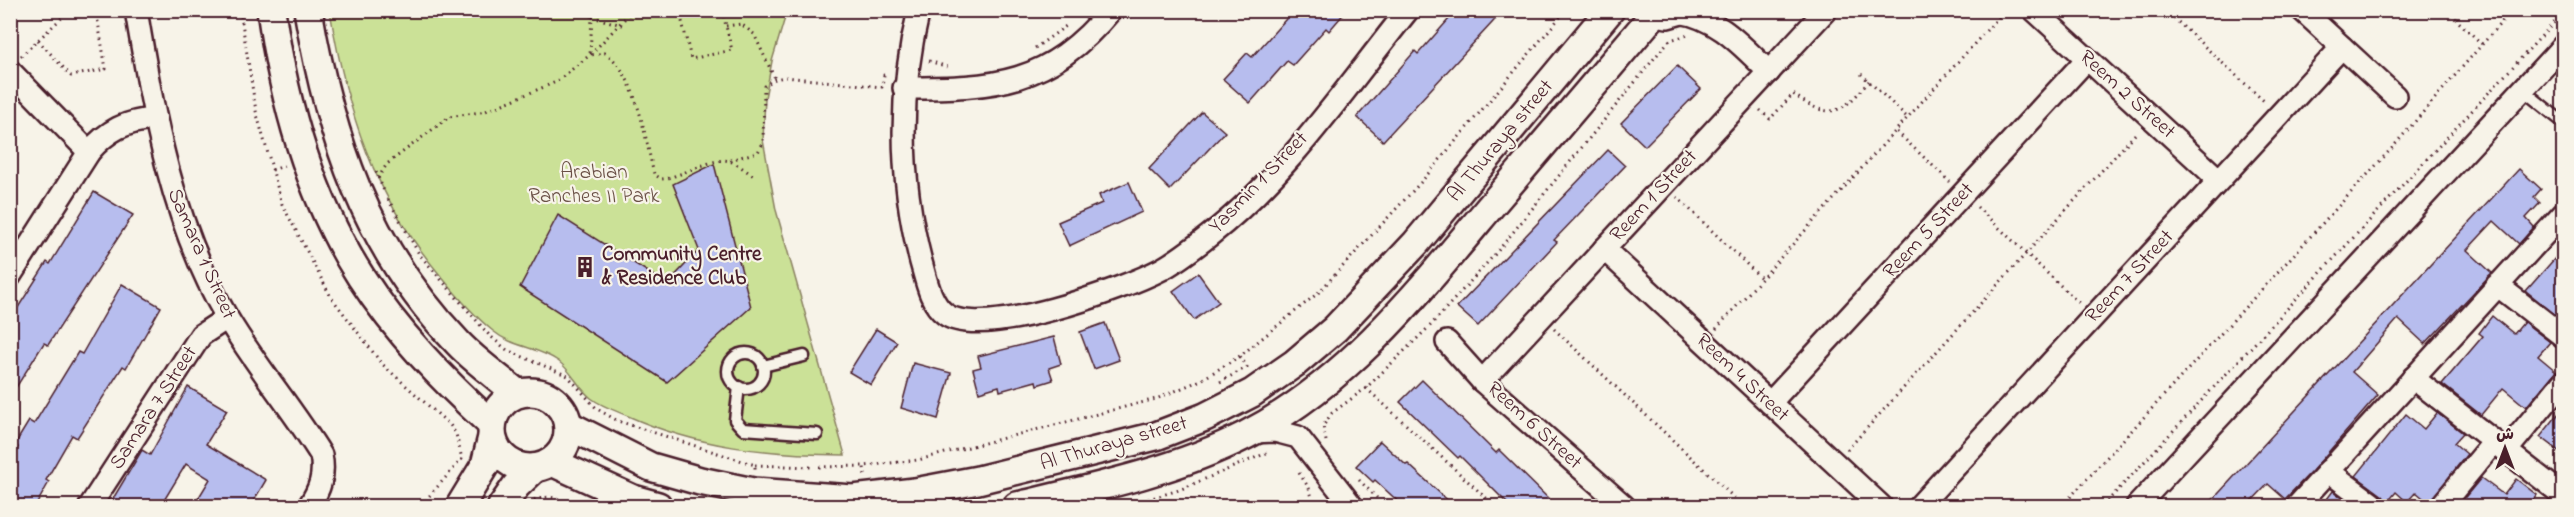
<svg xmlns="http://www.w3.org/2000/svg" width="2574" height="517" viewBox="0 0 2574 517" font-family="'Indie Flower','Playpen Sans Arabic',sans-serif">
  <rect width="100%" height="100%" fill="#f7f3e8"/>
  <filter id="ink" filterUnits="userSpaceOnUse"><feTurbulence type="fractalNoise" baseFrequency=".0167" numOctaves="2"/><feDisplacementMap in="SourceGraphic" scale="12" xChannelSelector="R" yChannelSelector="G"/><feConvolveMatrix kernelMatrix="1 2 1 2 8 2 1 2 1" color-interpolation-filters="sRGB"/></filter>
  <g filter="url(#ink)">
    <path fill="#cbe197" stroke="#8a8061" stroke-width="1.5" d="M330,11H787L772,61L765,98L763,140L776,210L845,455C769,455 697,447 628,416C616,411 601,406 591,398C578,388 572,371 558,361C538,347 512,347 493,331C473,315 456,295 440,275C373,195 347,112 330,11Z"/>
    <g fill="#b7bdee" stroke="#4a1f2b" stroke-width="1.5">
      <polygon points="1294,10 1347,10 1329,31 1326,28 1293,65 1287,61 1250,103 1223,79 1247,53 1252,57"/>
      <polygon points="1457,10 1504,10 1383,141 1357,117 1415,51 1418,54"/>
      <polygon points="1677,66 1701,89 1645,146 1621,123"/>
      <polygon points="1202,112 1225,132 1170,190 1149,169"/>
      <polygon points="1608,150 1625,166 1554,240 1557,242 1478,326 1457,307"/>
      <polygon points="714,164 751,307 667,382 520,287 558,215 667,284 699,250 673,184"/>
      <polygon points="2519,169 2541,189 2534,197 2540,203 2526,218 2534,227 2519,244 2494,221 2467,250 2492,273 2425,344 2398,319 2352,372 2378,395 2312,471 2285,499 2268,484 2246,507 2206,507"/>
      <polygon points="1129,182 1142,212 1069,246 1058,222 1102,203 1099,195"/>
      <polygon points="94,192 133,215 48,345 44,343 10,397 10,320 47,262 50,264"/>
      <polygon points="2564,248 2564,315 2561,319 2526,291"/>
      <polygon points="1198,273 1219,302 1194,320 1173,291"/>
      <polygon points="122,284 161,307 126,368 123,366 77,438 72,435 46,480 49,482 35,507 10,507 10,460 18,447 15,444 29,421 34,424 78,352 82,354"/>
      <polygon points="2492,316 2514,334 2524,322 2550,342 2538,356 2556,371 2526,407 2503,388 2481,415 2442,384 2483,336 2479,333"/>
      <polygon points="1105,323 1119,360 1094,369 1080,332"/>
      <polygon points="876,329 897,342 871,385 849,372"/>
      <polygon points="1054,337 1061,364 1049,368 1053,380 1037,385 1036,381 1000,391 999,386 979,392 973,369 981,367 978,356"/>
      <polygon points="913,363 951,373 938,419 901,408"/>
      <polygon points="1422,380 1496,453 1499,450 1557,507 1511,507 1460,456 1458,458 1400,402"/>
      <polygon points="188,387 227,410 206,444 266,480 250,507 193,507 210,479 186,464 160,507 108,507 142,450 150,455"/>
      <polygon points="2564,407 2564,455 2540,437"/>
      <polygon points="2437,413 2463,433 2454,443 2467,454 2429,503 2416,492 2407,502 2396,492 2387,503 2383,496 2356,476 2406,414 2424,429"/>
      <polygon points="1380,441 1406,465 1408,464 1455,507 1404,507 1375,480 1373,482 1356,466"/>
      <polygon points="2481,478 2504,495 2516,479 2537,495 2528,507 2457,507"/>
      <polygon points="2333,491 2354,507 2321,507"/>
    </g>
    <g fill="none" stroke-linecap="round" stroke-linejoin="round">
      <defs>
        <g id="service">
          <polyline points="2523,90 2564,123"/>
          <circle cx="746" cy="371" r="18"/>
          <polyline points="763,366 804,356"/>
          <polyline points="739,387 735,420 743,429 817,434"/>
        </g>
        <g id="minor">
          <path d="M136,10C154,118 172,224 228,319C256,366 292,408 321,455C325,475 320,489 309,506"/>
          <path d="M919,10C898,95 899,177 921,262C926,279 930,303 945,314C981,341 1124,289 1162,269C1178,260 1195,247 1210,235C1288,174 1346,87 1408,10"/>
          <polyline points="2034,10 2219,180"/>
          <polyline points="2302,10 2395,96"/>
          <path d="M1679,12C1718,18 1741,45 1769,72"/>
          <polyline points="10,71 89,152"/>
          <path d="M904,88C995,88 1048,86 1111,10"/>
          <polyline points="1604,249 1881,506"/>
          <path d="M10,276L89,152C108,130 126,121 154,119"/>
          <polyline points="2497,285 2564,337"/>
          <polyline points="1447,342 1482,381 1624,506"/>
          <polyline points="2413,378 2564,496"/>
          <polyline points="1482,381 1826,10"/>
          <polyline points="1770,403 2087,59"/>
          <polyline points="1252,432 1275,431 1298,437 1352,506"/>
          <polyline points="2506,451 2564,381"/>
          <polyline points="2328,471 2375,506"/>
          <polyline points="90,506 201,335 227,318"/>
          <polyline points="1919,506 2342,47"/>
          <polyline points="2137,506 2564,45"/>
          <polyline points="2297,506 2564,213"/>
          <polyline points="2441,506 2494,442"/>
        </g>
        <g id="tertiary">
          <path d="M271,10C284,103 310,198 361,277C397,333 443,380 491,424"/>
          <path d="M308,10C330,139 366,247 458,343C476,362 498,377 517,393"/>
          <polyline points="1649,10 1667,14 1681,10"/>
          <circle cx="530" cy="430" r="38"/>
          <polyline points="568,425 651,467 700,481 753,492 853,499 915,492 978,480 1156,436 1205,417 1252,393 1295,363 1335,329 1416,243 1610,10"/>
          <polyline points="552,462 633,499 658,506"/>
          <polyline points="460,506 485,465 492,437"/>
          <polyline points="502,506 516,486 535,468"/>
          <path d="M1017,506C1094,488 1175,471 1246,435C1346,384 1420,291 1490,207C1545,142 1600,77 1655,13"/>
        </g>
      </defs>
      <use href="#service" stroke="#4a1f2b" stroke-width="15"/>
      <use href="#minor" stroke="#4a1f2b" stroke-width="26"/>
      <use href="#tertiary" stroke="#4a1f2b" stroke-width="32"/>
      <g stroke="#4a1f2b" stroke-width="3" stroke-dasharray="1.5 4.5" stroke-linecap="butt">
        <polyline points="240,10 256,111 282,204 331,297 382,364 450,425 456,434 462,459 424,502 430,506"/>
        <path d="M589,10L592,17L590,55L605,53C637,73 645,139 654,174L661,179C679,178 714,156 729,161C737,163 746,171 754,176"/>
        <polyline points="712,10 681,17 691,59 732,50 722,10"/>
        <polyline points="2165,10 2265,102"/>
        <polyline points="2446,10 2482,44"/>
        <polyline points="592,17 622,25"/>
        <polyline points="1129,18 1135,10"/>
        <polyline points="726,26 741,24 754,34 775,79"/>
        <polyline points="38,40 71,76 106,69 96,10"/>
        <polyline points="1035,48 1066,26"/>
        <polyline points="21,56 69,11 74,10"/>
        <polyline points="929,61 948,67"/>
        <polyline points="1861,74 1909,119"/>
        <path d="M1760,110L1770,119L1793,94C1830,121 1841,115 1869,81"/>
        <polyline points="1897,132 1950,182"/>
        <polyline points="730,160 758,152 763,143 764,86 775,79 785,77 882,87 884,75 888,75"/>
        <polyline points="272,170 284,166"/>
        <polyline points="376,172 384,191"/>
        <polyline points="378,178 387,164 449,117 486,111 556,82 590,55 633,10"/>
        <polyline points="1677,197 1762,279"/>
        <polyline points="388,199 419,254 489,335 507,350 568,376 597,409 618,421 755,465 755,469"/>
        <polyline points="1977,207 2079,303"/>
        <polyline points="1554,329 1743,506"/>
        <polyline points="1716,329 2005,10"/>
        <polyline points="1220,382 1247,367 1240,356"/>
        <polyline points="1366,388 1495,506"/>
        <polyline points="1326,441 1323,426 1332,413 1366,388 1430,326 1497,252 1661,50 1670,40 1688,35"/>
        <polyline points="1847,450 2137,132"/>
        <polyline points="755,465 812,467"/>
        <polyline points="819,467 864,466"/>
        <polyline points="1299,473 1309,488 1315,506"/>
        <polyline points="865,475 864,466 918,460 1156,399 1201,380 1240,356 1318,293 1422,181 1566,10"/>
        <polyline points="1359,480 1385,506"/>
        <path d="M534,500C552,494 559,499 575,506"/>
        <polyline points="1125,506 1179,490 1269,452"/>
        <polyline points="2062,506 2392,148 2512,10"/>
        <polyline points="2103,506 2564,12"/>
      </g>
      <use href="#service" stroke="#f7f3e8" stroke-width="10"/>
      <use href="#minor" stroke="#f7f3e8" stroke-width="21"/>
      <use href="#tertiary" stroke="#f7f3e8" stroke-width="27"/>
    </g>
  </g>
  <defs>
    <symbol id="building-bare" viewBox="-9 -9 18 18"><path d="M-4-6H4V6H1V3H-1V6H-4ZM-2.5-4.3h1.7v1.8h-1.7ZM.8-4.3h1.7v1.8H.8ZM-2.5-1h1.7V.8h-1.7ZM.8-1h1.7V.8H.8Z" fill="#4a1f2b" stroke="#f7f3e8" stroke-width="2.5" paint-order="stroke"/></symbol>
  </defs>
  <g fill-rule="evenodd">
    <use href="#building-bare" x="570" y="252" width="30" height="30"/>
  </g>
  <g text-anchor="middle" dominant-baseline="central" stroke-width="4.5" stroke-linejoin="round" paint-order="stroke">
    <g font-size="21" fill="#4a1f2b" stroke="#f7f3e8">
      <text transform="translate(2127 95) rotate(42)">Reem 2 Street</text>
      <text transform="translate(1501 141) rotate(-50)">Al Thuraya street</text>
      <text transform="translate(1259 183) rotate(-46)">Yasmin 1 Street</text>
      <text transform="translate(1654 196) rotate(-47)">Reem 1 Street</text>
      <text transform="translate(1929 231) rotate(-47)">Reem 5 Street</text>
      <text transform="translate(201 254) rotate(66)">Samara 1 Street</text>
      <text transform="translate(2130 277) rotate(-47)">Reem 7 Street</text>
      <text transform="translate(1742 378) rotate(43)">Reem 4 Street</text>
      <text transform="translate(154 408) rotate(-57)">Samara 7 Street</text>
      <text transform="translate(1534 426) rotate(42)">Reem 6 Street</text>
      <text transform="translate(1114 444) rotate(-16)">Al Thuraya street</text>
    </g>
    <g font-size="21" fill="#6a5046" stroke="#f7f3e8">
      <text x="594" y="173">Arabian<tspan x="594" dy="24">Ranches II Park</tspan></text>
    </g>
    <g font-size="21" font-weight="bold" fill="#4a1f2b" stroke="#f7f3e8" text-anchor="start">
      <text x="602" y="255">Community Centre<tspan x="602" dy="24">&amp; Residence Club</tspan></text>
    </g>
  </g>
  <rect width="2574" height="517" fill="none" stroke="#f7f3e8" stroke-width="36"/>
  <rect x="18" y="18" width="2538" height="481" fill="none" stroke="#4a1f2b" stroke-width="2" filter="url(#ink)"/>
  <g transform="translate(2505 448)" stroke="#f7f3e8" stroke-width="4.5" paint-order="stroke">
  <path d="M0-4.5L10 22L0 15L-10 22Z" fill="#4a1f2b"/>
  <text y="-9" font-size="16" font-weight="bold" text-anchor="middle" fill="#4a1f2b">ش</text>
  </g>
</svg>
